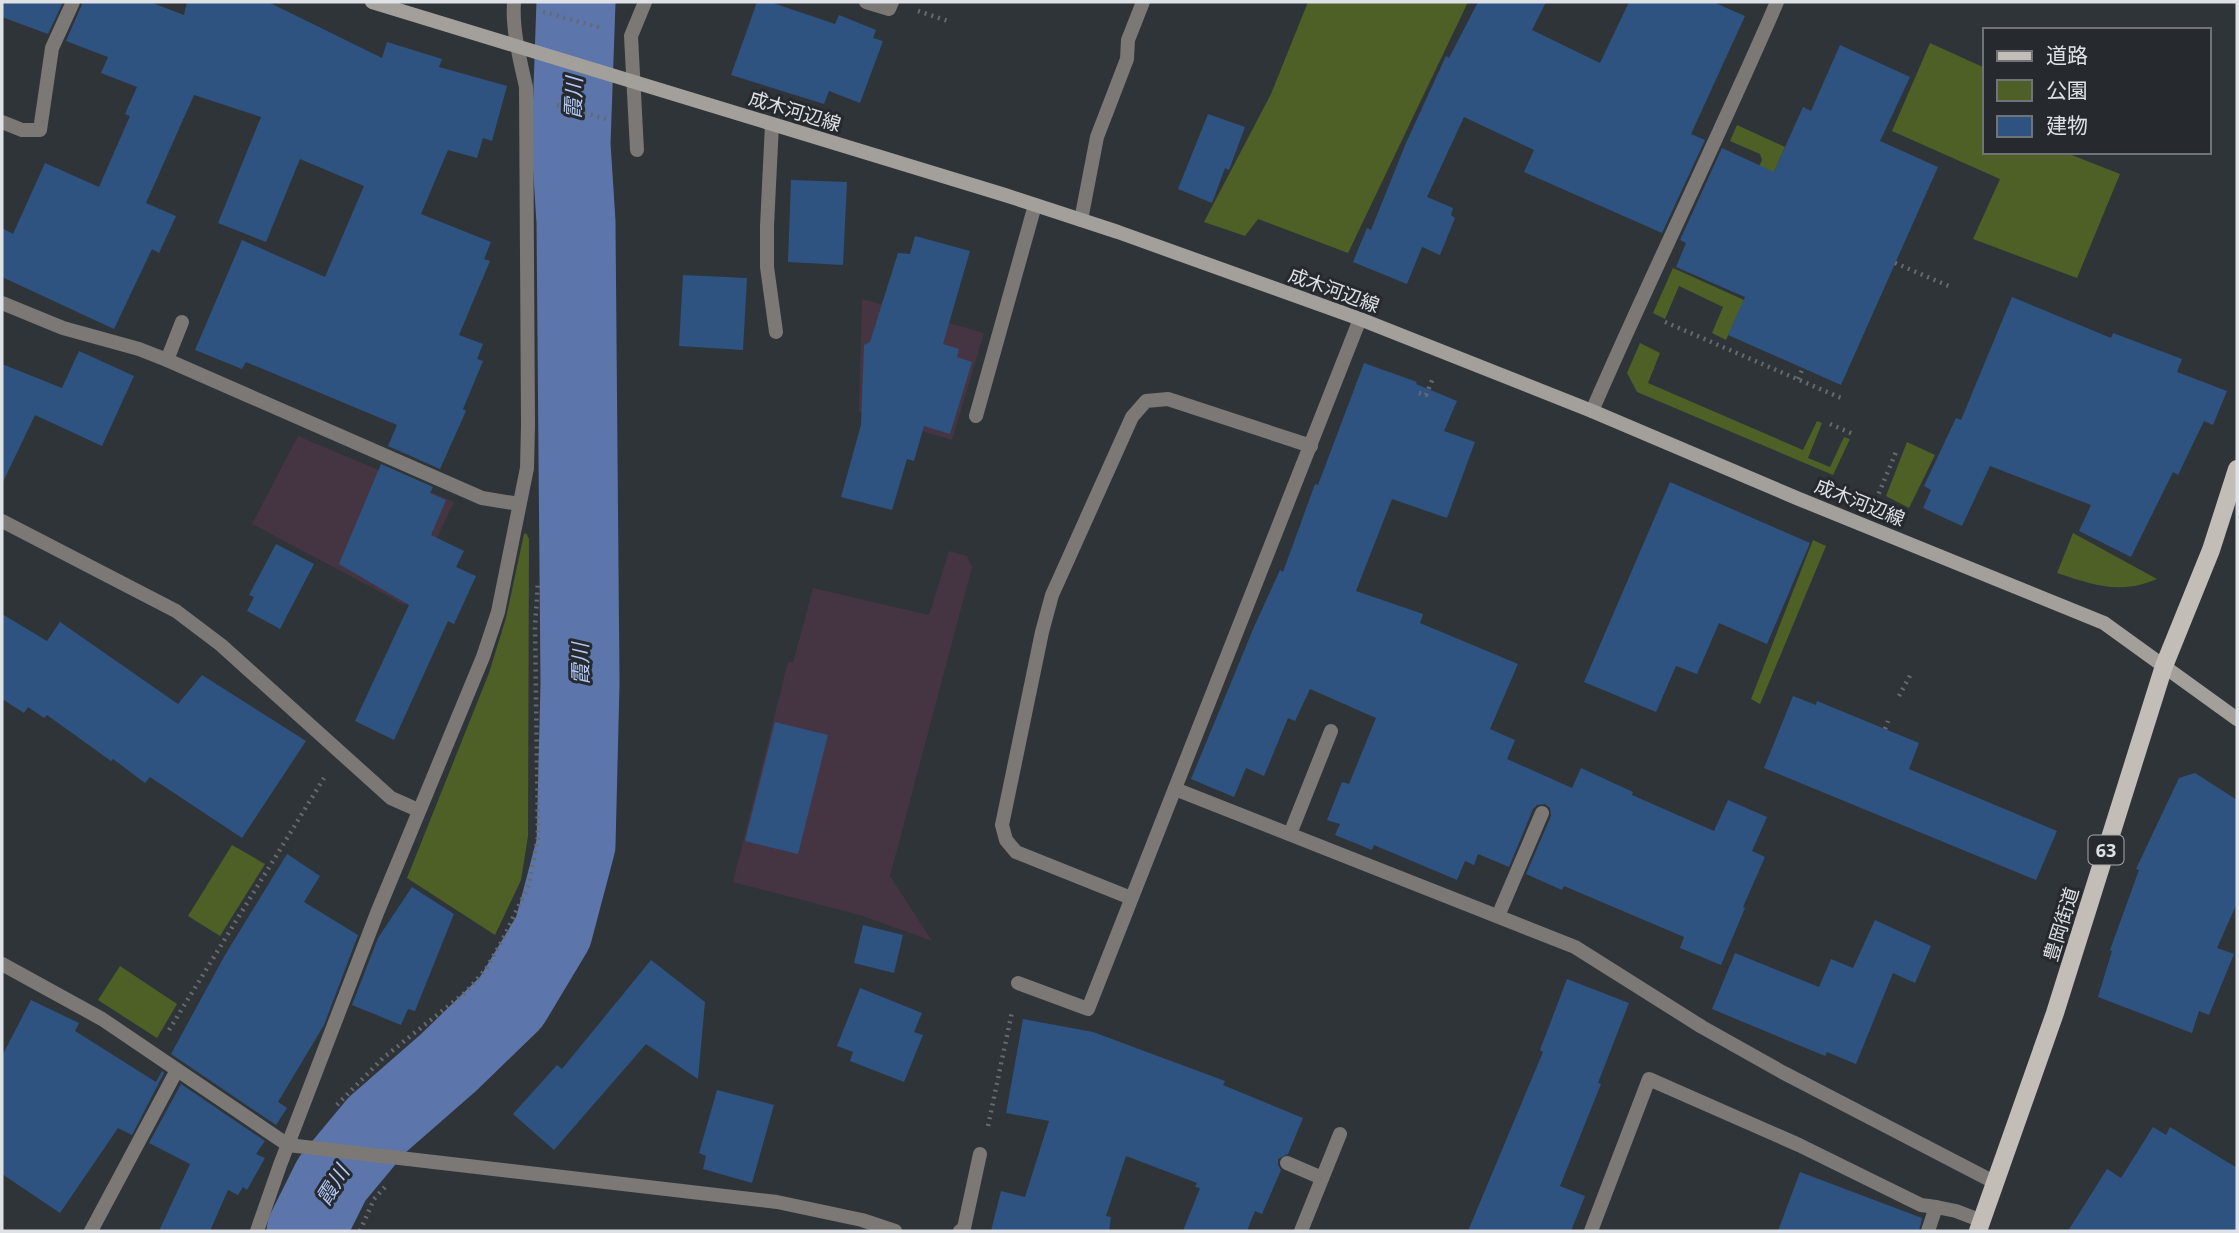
<svg xmlns="http://www.w3.org/2000/svg" width="2239" height="1233" viewBox="0 0 2239 1233" font-family="'Noto Sans','Noto Sans JP',sans-serif">
  <rect width="100%" height="100%" fill="#2f3439"/>
  <g fill="#453542">
    <polygon points="862,299 984,333 952,440 859,412"/>
    <polygon points="298,436 454,502 405,605 252,524"/>
    <polygon points="949,551 967,556 972,567 890,876 932,941 860,915 733,882 788,662 793,663 813,588 929,615"/>
  </g>
  <g fill="#4e6026">
    <polygon points="1308,2 1468,2 1348,253 1258,219 1245,236 1204,222 1271,94"/>
    <polygon points="1930,43 1985,68 1985,152 2064,152 2120,174 2077,278 1973,239 2000,179 1892,131"/>
    <polygon points="1737,125 1785,147 1757,211 1753,179 1762,160 1760,154 1730,141"/>
    <polygon points="1673,268 1744,300 1726,340 1712,333 1723,307 1679,286 1665,319 1653,313"/>
    <polygon points="1640,343 1660,353 1648,383 1803,450 1817,421 1822,423 1808,458 1830,467 1844,437 1850,439 1833,475 1637,392 1627,373"/>
    <polygon points="1907,442 1935,455 1909,508 1886,496"/>
    <polygon points="526,533 529,539 528,836 521,880 495,935 407,878 489,673 506,618 524,534"/>
    <path d="M2073,533L2157,579C2119,595 2094,585 2057,573Z"/>
    <polygon points="1813,540 1826,546 1760,704 1751,699"/>
    <polygon points="232,845 265,864 220,936 188,916"/>
    <polygon points="120,966 177,1004 157,1038 98,1000"/>
  </g>
  <g fill="none" stroke-linecap="round" stroke-linejoin="round">
    <polyline stroke="#5c76ab" stroke-width="79" points="306,1231 332,1179 377,1125 448,1063 511,1002 553,932 576,845 580,684 576,222 571,144 576,2"/>
  </g>
  <g fill="#2e5381">
    <polygon points="2,2 63,2 48,34 2,17"/>
    <polygon points="83,2 150,2 184,15 187,2 268,2 382,58 387,42 442,59 439,67 507,86 492,141 483,138 477,158 448,150 421,214 491,242 484,259 490,261 459,335 483,344 477,359 483,361 463,409 466,411 440,469 388,446 397,425 246,362 242,369 195,350 242,240 325,277 364,186 300,159 266,242 218,223 261,117 194,95 146,203 176,216 159,253 152,249 114,329 2,277 2,228 13,234 45,163 99,187 130,116 125,114 137,87 101,73 108,57 66,41"/>
    <polygon points="757,2 770,2 835,24 839,15 876,30 873,38 883,41 860,103 829,91 824,104 731,75"/>
    <polygon points="1478,2 1546,2 1532,30 1600,63 1629,2 1713,2 1745,16 1691,134 1705,140 1662,233 1524,172 1534,150 1464,117 1427,197 1453,208 1451,215 1455,218 1440,255 1422,247 1407,284 1353,262 1367,228 1371,230 1406,143 1446,56 1449,58"/>
    <polygon points="1840,45 1910,77 1880,141 1938,167 1841,385 1728,335 1745,297 1676,267 1686,243 1680,240 1722,148 1774,172 1803,107 1811,111"/>
    <polygon points="1208,114 1245,127 1229,170 1225,168 1212,203 1178,189"/>
    <polygon points="791,180 847,182 843,265 788,262"/>
    <polygon points="915,236 970,251 943,344 959,349 957,357 972,362 950,434 924,426 914,461 907,459 892,510 841,497 861,425 864,345 870,342 898,253 910,254"/>
    <polygon points="683,275 747,278 743,350 679,346"/>
    <polygon points="2012,297 2111,338 2113,333 2182,359 2177,372 2227,391 2213,425 2204,421 2178,475 2173,472 2131,557 2079,531 2091,505 1990,466 1962,526 1923,508 1931,490 1924,486 1956,418 1961,420"/>
    <polygon points="79,351 134,376 102,446 35,415 2,484 2,364 62,388"/>
    <polygon points="1364,363 1417,382 1416,384 1457,401 1444,431 1475,442 1447,518 1392,499 1356,591 1423,614 1420,623 1518,664 1490,729 1515,740 1507,759 1572,788 1581,768 1633,792 1632,795 1714,831 1728,800 1767,817 1752,851 1765,857 1743,907 1745,908 1721,965 1680,948 1684,937 1564,886 1562,890 1526,874 1551,816 1550,808 1545,804 1537,805 1533,809 1509,867 1478,854 1474,865 1465,861 1457,880 1374,845 1372,850 1335,835 1340,824 1327,820 1342,782 1349,784 1376,718 1310,689 1295,721 1288,718 1264,776 1246,768 1234,797 1191,779 1254,627 1280,570 1283,572 1315,484 1318,485"/>
    <polygon points="381,464 433,487 430,493 446,500 431,535 464,551 456,567 476,576 454,624 448,621 394,740 355,721 409,605 339,564"/>
    <polygon points="1670,482 1810,543 1767,644 1719,623 1697,674 1676,666 1656,712 1584,682"/>
    <polygon points="276,544 314,564 280,629 247,611 254,597 249,595"/>
    <polygon points="2,614 47,641 60,622 178,704 202,675 306,741 242,838 150,777 145,783 113,759 111,761 47,715 44,718 28,707 24,713 2,699"/>
    <polygon points="1793,696 1816,705 1817,701 1919,743 1909,769 2057,831 2036,880 1764,768"/>
    <polygon points="775,722 828,735 798,854 745,841"/>
    <polygon points="2195,773 2237,800 2237,903 2217,948 2234,954 2209,1015 2199,1011 2192,1033 2098,997 2112,951 2110,950 2139,870 2136,869 2179,778"/>
    <polygon points="287,854 320,876 304,902 358,935 324,1025 278,1102 287,1108 276,1125 171,1054 225,955"/>
    <polygon points="412,887 454,914 415,1011 408,1009 401,1025 352,1005 378,938"/>
    <polygon points="1875,920 1931,946 1915,983 1893,973 1856,1064 1827,1052 1825,1056 1712,1009 1735,953 1819,987 1831,959 1853,968"/>
    <polygon points="863,925 903,935 894,973 854,963"/>
    <polygon points="651,960 705,1002 698,1079 646,1044 554,1150 513,1114 557,1065 562,1069"/>
    <polygon points="1567,979 1629,1003 1598,1083 1601,1084 1560,1186 1585,1196 1571,1231 1468,1231 1543,1052 1540,1050"/>
    <polygon points="860,988 922,1013 914,1032 923,1035 904,1082 850,1061 853,1052 837,1046"/>
    <polygon points="31,1000 79,1023 75,1031 156,1082 162,1071 164,1073 132,1135 118,1128 60,1213 2,1174 2,1056"/>
    <polygon points="1023,1019 1093,1032 1225,1081 1223,1085 1303,1118 1288,1154 1278,1159 1278,1165 1281,1170 1262,1214 1255,1211 1247,1231 1183,1231 1200,1188 1195,1187 1197,1183 1126,1156 1106,1216 1111,1217 1109,1231 991,1231 1001,1191 1025,1197 1049,1121 1006,1113"/>
    <polygon points="181,1084 265,1141 256,1154 265,1158 247,1190 243,1187 238,1195 228,1190 210,1231 159,1231 190,1164 149,1143"/>
    <polygon points="717,1090 774,1105 752,1183 703,1169 706,1156 699,1153"/>
    <polygon points="2153,1127 2166,1135 2170,1127 2237,1168 2237,1231 2068,1231 2107,1169 2121,1178"/>
    <polygon points="1800,1172 1922,1218 1919,1231 1778,1231"/>
  </g>
  <g fill="none" stroke-linecap="round" stroke-linejoin="round">
    <g stroke="#666a6f" stroke-width="4.5" stroke-dasharray="2 5" stroke-linecap="butt">
      <polyline points="918,11 948,21"/>
      <polyline points="543,12 602,28"/>
      <polyline points="557,105 606,119"/>
      <polyline points="1895,263 1951,287"/>
      <polyline points="1665,322 1841,398"/>
      <polyline points="1798,379 1803,368"/>
      <polyline points="1419,393 1426,395 1433,378"/>
      <polyline points="1830,424 1853,434"/>
      <polyline points="1876,500 1896,452"/>
      <polyline points="1899,696 1912,672"/>
      <polyline points="1885,729 1888,721"/>
      <polyline points="169,1030 324,778"/>
      <polyline points="337,1105 383,1058 466,992 486,969 502,941 529,884 538,837 535,626 538,582"/>
      <polyline points="988,1126 1012,1012"/>
      <polyline points="360,1231 374,1199 385,1187"/>
    </g>
    <g stroke="#7b7875" stroke-width="14">
      <polyline points="866,2 889,9 892,2"/>
      <polyline points="2,122 22,130 40,130 52,48 73,2"/>
      <polyline points="772,124 767,226 767,267 776,332"/>
      <polyline points="637,150 631,36 645,2"/>
      <polyline points="167,360 182,322"/>
      <path d="M1592,411C1652,273 1718,139 1777,2"/>
      <polyline points="976,416 1035,205"/>
      <polyline points="1175,789 1575,947 1702,1027 1782,1072 1996,1183"/>
      <polyline points="1290,834 1331,731"/>
      <polyline points="1131,898 1016,852 1006,840 1002,825 1042,632 1052,595 1132,417 1146,401 1168,399 1311,446"/>
      <polyline points="1498,916 1542,813"/>
      <polyline points="1018,983 1088,1009 1360,319"/>
      <polyline points="1287,1163 1322,1178"/>
      <polyline points="1936,1207 1956,1211 1982,1221"/>
      <polyline points="960,1231 964,1228 980,1154"/>
      <polyline points="1301,1231 1340,1134"/>
      <polyline points="1591,1231 1649,1079 1799,1145 1921,1205 1936,1207 1928,1231"/>
    </g>
    <g stroke="#7b7875" stroke-width="14">
      <polyline points="1081,220 1097,137 1127,59 1128,40 1143,2"/>
      <polyline points="2,303 63,328 139,349 167,360 482,498 519,504"/>
      <polyline points="2,521 176,611 221,645 391,798 418,810"/>
      <polyline points="2,964 102,1019 288,1145 777,1202 862,1220 895,1231"/>
      <polyline points="91,1231 177,1070"/>
      <path d="M257,1231L280,1165L377,913L483,657L498,612L527,468L528,425L526,87C520,60 512,30 514,2"/>
    </g>
    <polyline stroke="#a39f9a" stroke-width="14" points="372,2 1005,195 1118,232 1360,319 1592,411 1799,499 2104,623 2237,719"/>
    <polyline stroke="#c2bdb7" stroke-width="18" points="1978,1231 2055,1013 2164,666 2211,550 2237,469"/>
  </g>
  <g text-anchor="middle" dominant-baseline="central" stroke-width="6" stroke-linejoin="round" paint-order="stroke">
    <rect fill="#262a2f" stroke="#a7aaae" stroke-width="2" x="2088.5" y="835.5" width="35" height="29" rx="5"/>
    <g font-size="18" font-weight="bold" fill="#dee1e5">
      <text x="2106" y="850">63</text>
    </g>
    <g font-size="19" fill="#dee1e5" stroke="#262a2f">
      <text transform="translate(795 111) rotate(17)">成木河辺線</text>
      <text transform="translate(1334 290) rotate(20)">成木河辺線</text>
      <text transform="translate(1860 502) rotate(22)">成木河辺線</text>
      <text transform="translate(2061 924) rotate(-73)">豊岡街道</text>
    </g>
    <g font-size="21" font-style="italic" fill="#b2c9f8" stroke="#262a2f">
      <text transform="translate(573 98) rotate(-88)">霞川</text>
      <text transform="translate(580 664) rotate(-91)">霞川</text>
      <text transform="translate(332 1185) rotate(-58)">霞川</text>
    </g>
  </g>
  <rect width="2239" height="1233" fill="none" stroke="#dee1e5" stroke-width="7"/>
  <rect x="1983" y="28" width="228" height="126" fill="#262a2f" stroke="#707378" stroke-width="2"/>
  <rect x="1997" y="51" width="35" height="10" fill="#c2bdb7" stroke="#707378" stroke-width="2"/>
  <text x="2046" y="63" font-size="21" fill="#dee1e5">道路</text>
  <rect x="1997" y="80" width="35" height="21" fill="#4e6026" stroke="#707378" stroke-width="2"/>
  <text x="2046" y="98" font-size="21" fill="#dee1e5">公園</text>
  <rect x="1997" y="116" width="35" height="21" fill="#2e5381" stroke="#707378" stroke-width="2"/>
  <text x="2046" y="133" font-size="21" fill="#dee1e5">建物</text>
</svg>
